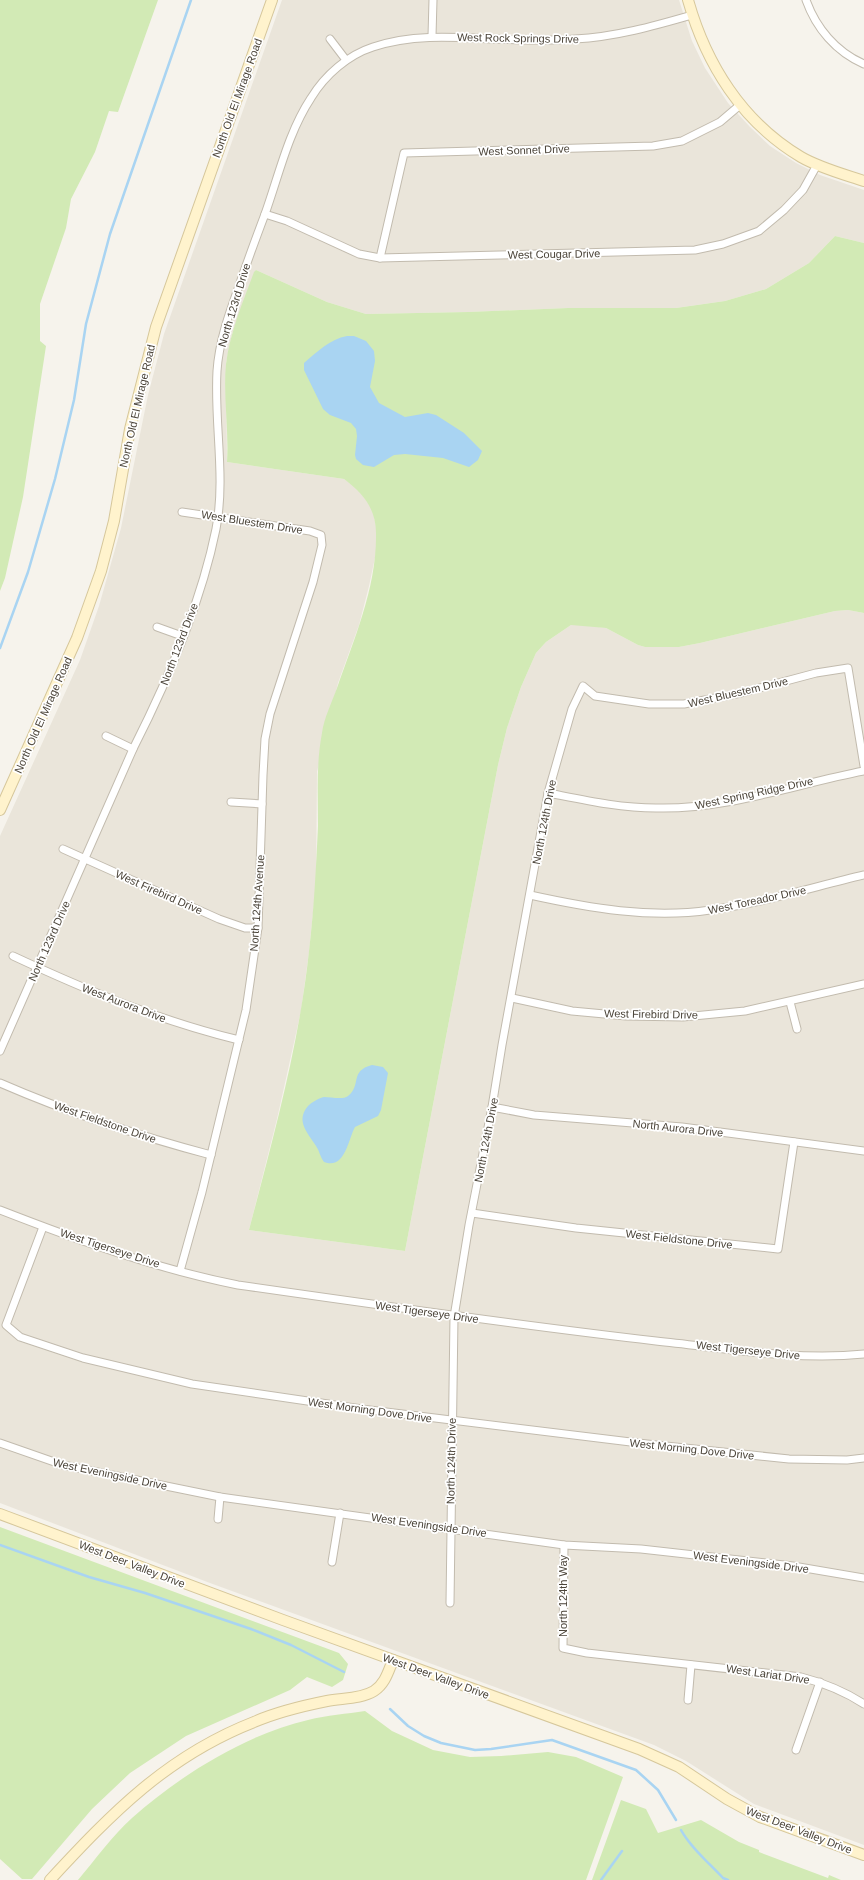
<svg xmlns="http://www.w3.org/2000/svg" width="864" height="1880" viewBox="0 0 864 1880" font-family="Helvetica,sans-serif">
  <rect width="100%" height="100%" fill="#f6f3ec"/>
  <polygon fill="#eae5da" points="282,0 679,0 692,41 705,68 728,103 750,127 770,146 796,163 820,175 864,190 864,243 835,236 809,263 766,289 725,301 676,308 568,308 468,312 366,314 327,302 256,270 232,334 226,363 227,462 344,479 358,489 373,510 377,531 376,553 369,586 359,625 338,683 317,772 316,884 309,952 301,1011 277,1119 249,1230 405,1251 498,765 507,728 521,687 536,653 546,642 571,625 584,625 606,628 638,645 645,647 679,647 700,643 835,611 848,610 864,613 864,1845 754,1804 686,1761 654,1745 210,1583 0,1503 0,836 80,660 99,606 121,528 148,395 164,334"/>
  <g fill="#d2eab5">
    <polygon points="0,0 158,0 118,112 109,111 95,152 71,199 66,228 40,304 40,341 46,346 23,497 5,578 0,591"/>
    <path d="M835,236L864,243V613L848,610L835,611L700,643L679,647H645L638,645L606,628L571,625L546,642L536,653L521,687L507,728L498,765L405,1251L249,1230C273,1138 299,1046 309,951C314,910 316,868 318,826C318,795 316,764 322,733C324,718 332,702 337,688C354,639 377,587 376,533C376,509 363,493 344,479L227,462C229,429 223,396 226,364C230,332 243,302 254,272L256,270L327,302L366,314L468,312L568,308H676L725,301L766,289L809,263Z"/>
    <polygon points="0,1527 339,1653 348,1664 343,1680 332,1687 307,1677 290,1690 186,1736 130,1773 92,1809 32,1879 22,1879 0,1859"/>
    <path d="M365,1711L392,1731L433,1750L470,1757L501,1756L548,1752L576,1757L623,1777L586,1880H78C95,1860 112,1836 132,1818C179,1776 246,1734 308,1720C327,1715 347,1714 365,1711Z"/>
    <polygon points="621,1800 646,1809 658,1833 701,1820 739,1842 759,1850 759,1852 828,1878 829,1875 841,1880 592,1880"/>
  </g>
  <g fill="#a9d4f2">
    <path d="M347,336H354L366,341L374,351L375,361L370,387L379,403L405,417L428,413L436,415L464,433L482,451L478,460L469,467L443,458L405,454L394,455L374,467L363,465L356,459L355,455L357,436L356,429L351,423L330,415L323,409L304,370V363C317,352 330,339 347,336Z"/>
    <path d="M372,1065L383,1067L388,1073L381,1110L378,1116L355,1127C348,1140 345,1170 324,1162C320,1157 320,1152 316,1146C308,1133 295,1121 308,1106C312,1102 319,1098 324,1097C331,1097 343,1100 348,1096C362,1085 349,1071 372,1065Z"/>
  </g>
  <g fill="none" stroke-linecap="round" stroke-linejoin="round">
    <g stroke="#a9d4f2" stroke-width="2.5">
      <polyline points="0,648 28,572 55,479 74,400 86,324 110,234 191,0"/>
      <polyline points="0,1545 89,1577 145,1593 251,1629 291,1645 344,1672"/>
      <polyline points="390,1709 408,1726 424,1736 441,1743 475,1750 491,1749 552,1740 636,1770 658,1790 676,1820"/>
      <path d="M681,1830C691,1848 709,1863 723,1878L728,1880"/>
      <polyline points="601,1880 622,1851"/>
    </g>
    <defs>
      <g id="street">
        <path d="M806,0C816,28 836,52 864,64"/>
        <polyline points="432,36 433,0"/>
        <polyline points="330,39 346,60"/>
        <polyline points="265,214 287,221 359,254 380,258 695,250 723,244 759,231 784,210 803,190 817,165"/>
        <polyline points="380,258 404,153 653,146 682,141 720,122 740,105"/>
        <polyline points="157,627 182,636"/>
        <polyline points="106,736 133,749"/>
        <path d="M548,793C584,800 619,808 656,808C726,810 796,784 864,771"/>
        <polyline points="231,802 262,804"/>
        <polyline points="63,849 219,919 245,928 258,928"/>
        <path d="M530,895C589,908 651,919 710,910C763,903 813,887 864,875"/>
        <path d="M13,956C86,990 160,1021 239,1040"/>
        <polyline points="512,998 572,1011 626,1016 683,1017 745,1011 864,984"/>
        <polyline points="790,1002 797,1029"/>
        <path d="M0,1051L133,749C167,682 201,603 216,529C226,477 214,424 217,371C219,341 229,314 239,286C247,262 256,238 265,214C279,175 288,133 311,98C325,75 348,55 373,47C412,34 453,37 493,39C520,40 548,41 575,39C615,37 654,26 692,15"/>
        <path d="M0,1083C69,1113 139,1136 211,1155"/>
        <polyline points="492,1107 534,1115 682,1127 864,1151"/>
        <path d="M0,1210C77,1240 157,1269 238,1285C377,1305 516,1325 656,1341C725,1348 795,1361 864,1354"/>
        <polyline points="472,1213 576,1228 778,1249 794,1142"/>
        <polyline points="43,1227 6,1325 20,1337 83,1358 192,1384 362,1409 647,1444 789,1459 847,1460 864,1458"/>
        <polyline points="180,1271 202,1192 246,1010 258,928 263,775 265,739 270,714 313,582 322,545 321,535 310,531 182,512"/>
        <polyline points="0,1443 63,1465 220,1497 564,1545 641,1549 793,1566 864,1578"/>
        <polyline points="218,1519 220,1497"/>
        <path d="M564,1545L563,1648L587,1653L801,1677C824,1683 844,1691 864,1704"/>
        <polyline points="332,1562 340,1513"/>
        <polyline points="450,1603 454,1317 469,1225 492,1107 502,1045 548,793 572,709 583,686 595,696 649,704 684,704 741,693 816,673 848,668 864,766"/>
        <polyline points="688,1700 691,1665"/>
        <polyline points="796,1750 820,1682"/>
      </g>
      <g id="secondary">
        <path d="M688,0C706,64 742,122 801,157C820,168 843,174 864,181"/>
        <polyline points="0,810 77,638 101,571 114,521 130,429 156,327 272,0"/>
        <polyline points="0,1514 283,1620 639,1749 679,1767 727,1799 760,1817 864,1855"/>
        <path d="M50,1880C112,1813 167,1756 254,1722C277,1712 302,1706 327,1701C342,1698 361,1699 374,1691C385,1684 388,1672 393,1660"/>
      </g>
    </defs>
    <use href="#street" stroke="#c2bbae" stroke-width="9"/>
    <use href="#secondary" stroke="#d6c79b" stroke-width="12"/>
    <use href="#street" stroke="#fff" stroke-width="7"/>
    <use href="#secondary" stroke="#fff3cd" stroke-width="10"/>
  </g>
  <g text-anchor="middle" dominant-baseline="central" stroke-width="3.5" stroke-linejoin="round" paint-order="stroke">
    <g font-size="11" fill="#4b4439" stroke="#fff">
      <text transform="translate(518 38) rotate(1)">West Rock Springs Drive</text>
      <text transform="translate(237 98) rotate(-70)">North Old El Mirage Road</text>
      <text transform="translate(524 150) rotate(-2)">West Sonnet Drive</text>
      <text transform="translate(554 254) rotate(-1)">West Cougar Drive</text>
      <text transform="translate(234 305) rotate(-73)">North 123rd Drive</text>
      <text transform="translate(137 406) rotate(-77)">North Old El Mirage Road</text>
      <text transform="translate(252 522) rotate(9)">West Bluestem Drive</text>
      <text transform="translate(179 644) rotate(-69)">North 123rd Drive</text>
      <text transform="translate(738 692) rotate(-13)">West Bluestem Drive</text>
      <text transform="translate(43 715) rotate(-66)">North Old El Mirage Road</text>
      <text transform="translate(754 793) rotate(-12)">West Spring Ridge Drive</text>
      <text transform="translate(544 822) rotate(-79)">North 124th Drive</text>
      <text transform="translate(159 892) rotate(24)">West Firebird Drive</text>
      <text transform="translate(757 900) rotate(-12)">West Toreador Drive</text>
      <text transform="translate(257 903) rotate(-86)">North 124th Avenue</text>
      <text transform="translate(49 941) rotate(-66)">North 123rd Drive</text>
      <text transform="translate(124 1003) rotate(21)">West Aurora Drive</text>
      <text transform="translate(651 1014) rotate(1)">West Firebird Drive</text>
      <text transform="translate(105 1122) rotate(19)">West Fieldstone Drive</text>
      <text transform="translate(678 1128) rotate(6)">North Aurora Drive</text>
      <text transform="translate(486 1140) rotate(-79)">North 124th Drive</text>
      <text transform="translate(679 1239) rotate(6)">West Fieldstone Drive</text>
      <text transform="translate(110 1248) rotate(18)">West Tigerseye Drive</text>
      <text transform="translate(427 1312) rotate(8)">West Tigerseye Drive</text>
      <text transform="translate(748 1350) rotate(6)">West Tigerseye Drive</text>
      <text transform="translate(370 1410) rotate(8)">West Morning Dove Drive</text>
      <text transform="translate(692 1449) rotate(6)">West Morning Dove Drive</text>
      <text transform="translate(451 1461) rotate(-89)">North 124th Drive</text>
      <text transform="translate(110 1474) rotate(12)">West Eveningside Drive</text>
      <text transform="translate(429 1525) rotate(8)">West Eveningside Drive</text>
      <text transform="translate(751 1562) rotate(7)">West Eveningside Drive</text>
      <text transform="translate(132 1564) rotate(21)">West Deer Valley Drive</text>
      <text transform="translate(563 1596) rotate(-90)">North 124th Way</text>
      <text transform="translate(768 1674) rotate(8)">West Lariat Drive</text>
      <text transform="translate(436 1676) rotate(20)">West Deer Valley Drive</text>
      <text transform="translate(799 1830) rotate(21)">West Deer Valley Drive</text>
    </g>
  </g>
</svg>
